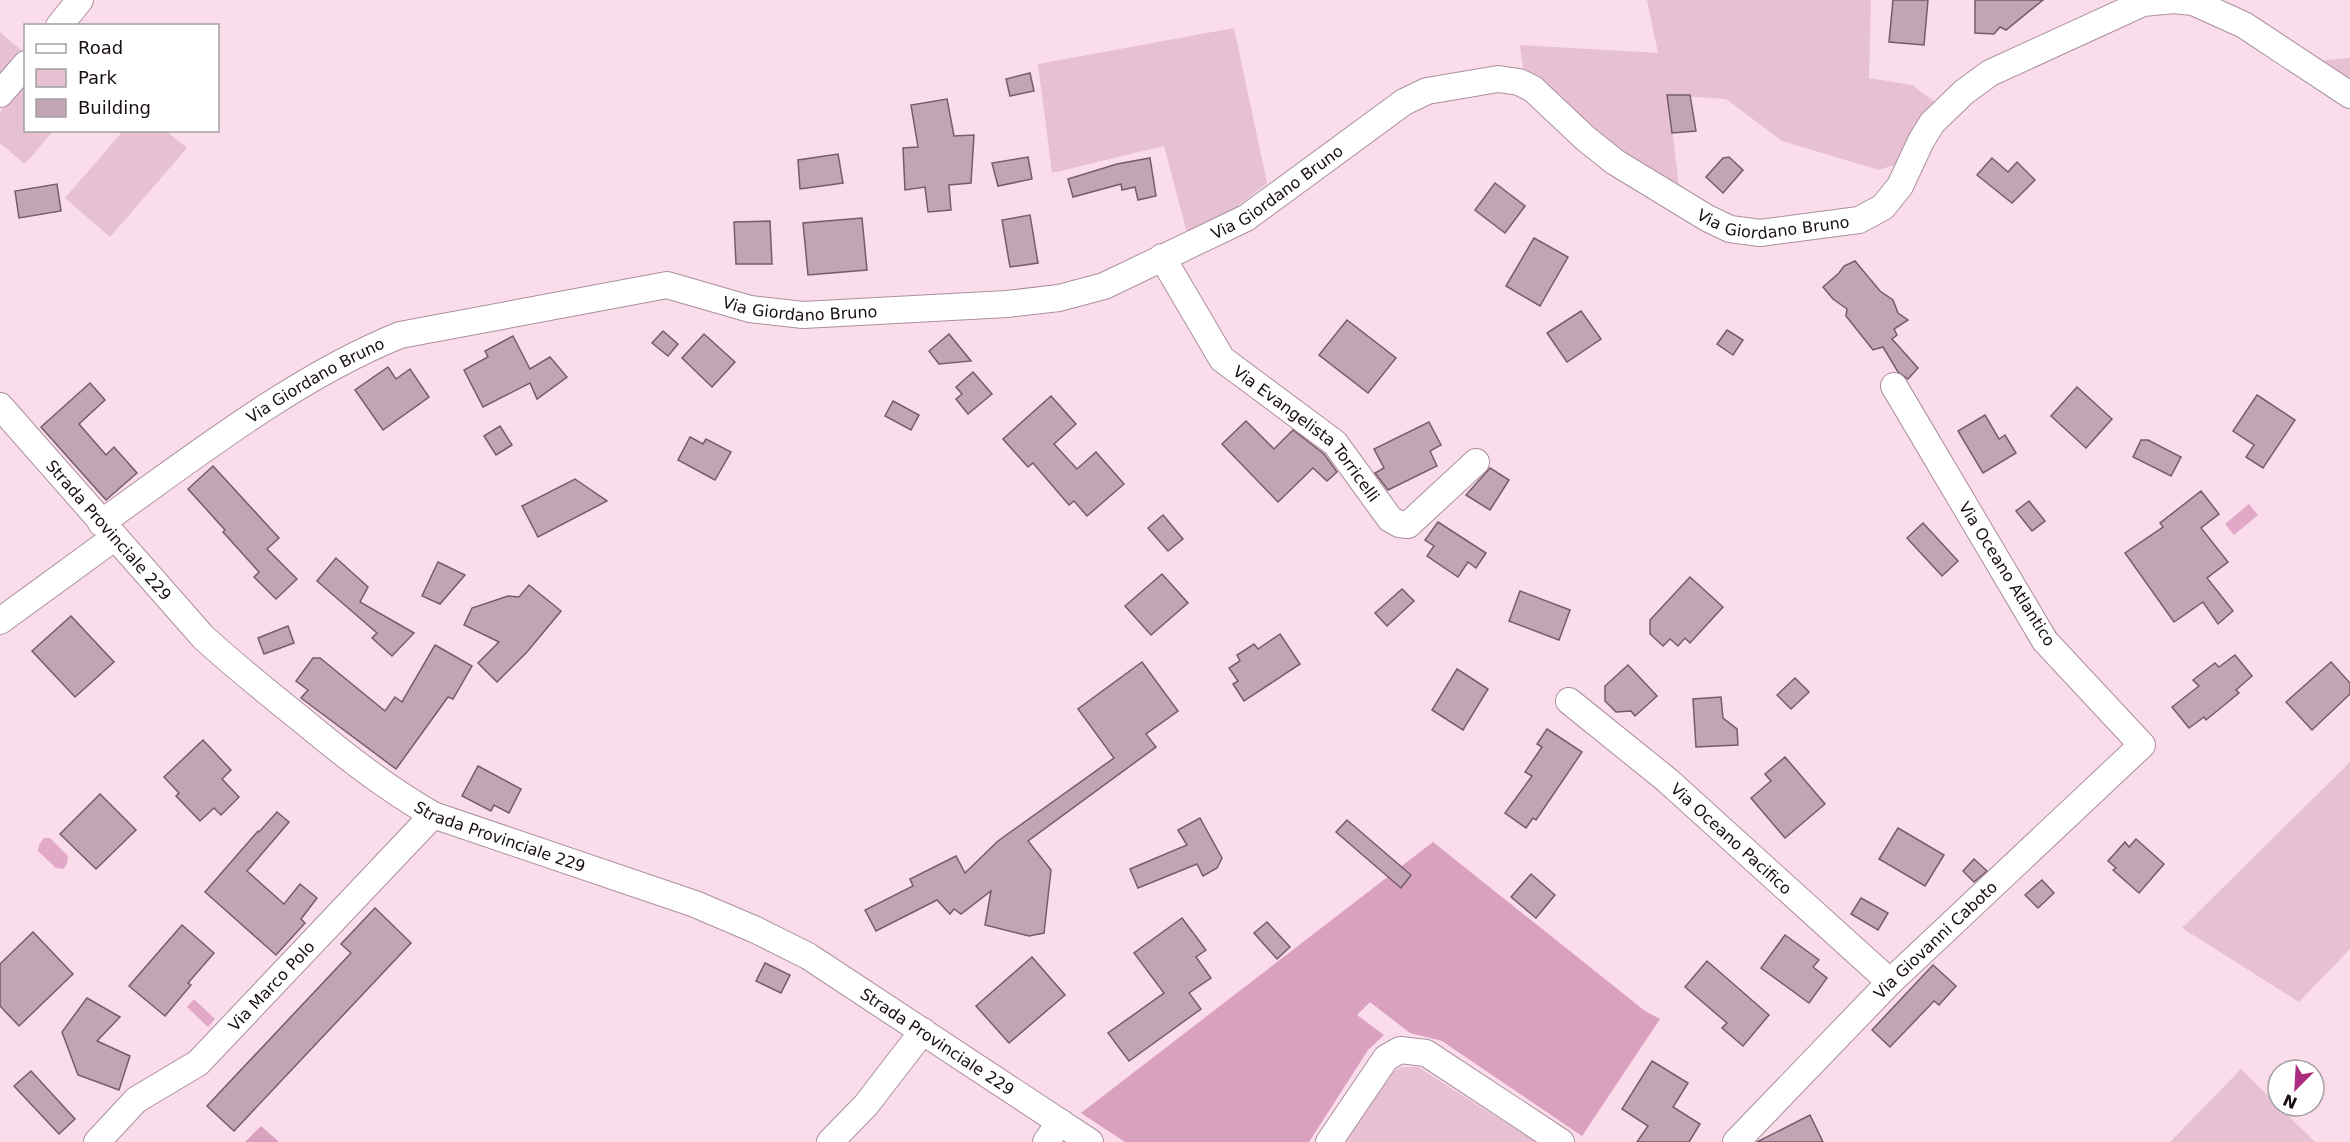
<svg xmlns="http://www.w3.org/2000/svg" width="2350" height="1142" viewBox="0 0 2350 1142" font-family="'DejaVu Sans',sans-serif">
  <rect width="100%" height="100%" fill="#fadceb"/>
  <g fill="#e7c0d4">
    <polygon points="1647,0 1871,0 1869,78 1912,85 1939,105 1919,126 1894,165 1879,170 1782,141 1726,99 1668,95 1680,194 1625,157 1524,75 1520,45 1658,53"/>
    <polygon points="1234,28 1267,183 1234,209 1187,233 1164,146 1052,173 1038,64"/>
    <polygon points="0,32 23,52 0,79"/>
    <polygon points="2350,58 2350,82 2316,61"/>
    <polygon points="25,81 26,130 53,131 25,164 0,143 0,112"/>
    <polygon points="123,131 166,131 187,148 110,237 65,198"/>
    <polygon points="2350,762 2350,949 2299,1002 2182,928"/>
    <polygon points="1402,1067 1418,1067 1536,1142 1343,1142 1394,1071"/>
    <polygon points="2241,1069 2315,1142 2170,1142"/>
  </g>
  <g fill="#d9a0bf">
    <polygon points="1433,842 1645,1011 1660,1019 1582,1136 1442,1041 1410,1033 1370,1002 1357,1015 1384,1035 1368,1050 1309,1142 1125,1142 1081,1113"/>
    <polygon points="261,1126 279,1142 245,1142"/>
  </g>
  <g fill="#e2a8c7">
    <polygon points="2249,504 2258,515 2234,535 2225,524"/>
    <polygon points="44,838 50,838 68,856 67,864 63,869 56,868 38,851 39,845"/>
    <polygon points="194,999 215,1019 208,1027 187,1007"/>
  </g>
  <g fill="#c1a5b4" stroke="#755c69" stroke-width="1.5">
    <polygon points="1893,0 1928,0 1924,45 1889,42"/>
    <polygon points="1975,0 2043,0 2006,30 2000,27 1994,34 1975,33"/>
    <polygon points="1030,73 1034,91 1010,96 1006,79"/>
    <polygon points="1667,95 1690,95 1696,131 1672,133"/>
    <polygon points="947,99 954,136 974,135 971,183 949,185 951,210 928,212 925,187 905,190 903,148 918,147 911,105"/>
    <polygon points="838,154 843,183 800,189 798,160"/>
    <polygon points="1028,157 1032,179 998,186 992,163"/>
    <polygon points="1729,157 1743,170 1723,193 1706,177 1723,158"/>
    <polygon points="1150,158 1156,196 1138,200 1135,187 1122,190 1121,184 1073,197 1068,179 1117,164"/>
    <polygon points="1992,158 2008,172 2017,162 2035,180 2012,203 1977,175"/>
    <polygon points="1495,183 1525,206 1505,233 1475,210"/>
    <polygon points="57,184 61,211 19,218 15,191"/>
    <polygon points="1030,215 1038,263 1010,267 1002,220"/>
    <polygon points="862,218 867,270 808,275 803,223"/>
    <polygon points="770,221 772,264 736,264 734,222"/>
    <polygon points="1534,238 1568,257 1540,306 1506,286"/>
    <polygon points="1855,261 1880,291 1893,300 1898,313 1908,320 1894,329 1897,335 1892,339 1918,368 1908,379 1898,372 1883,347 1873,350 1846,316 1847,309 1833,299 1823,287 1839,273 1844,266"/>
    <polygon points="1581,311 1601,339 1567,362 1547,333"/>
    <polygon points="1347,320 1396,358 1368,393 1319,355"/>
    <polygon points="1727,330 1743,340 1733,355 1717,344"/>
    <polygon points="663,331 678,344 668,356 652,343"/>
    <polygon points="704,334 735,362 712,387 682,358"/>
    <polygon points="949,334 971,361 939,364 929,351"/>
    <polygon points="513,336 530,369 550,357 567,377 537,399 530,383 483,407 464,370 488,357 485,351"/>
    <polygon points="388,367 396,379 410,369 429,397 383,430 355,390"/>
    <polygon points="973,372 992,394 968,414 956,399 962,394 956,387"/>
    <polygon points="90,383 105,400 79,424 106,455 114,447 137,473 106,500 41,427"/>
    <polygon points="2077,387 2112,419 2086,448 2051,416"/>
    <polygon points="2257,395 2295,420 2263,468 2246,457 2254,445 2233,431"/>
    <polygon points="1051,396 1076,424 1054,444 1077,469 1096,452 1124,484 1087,516 1074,501 1069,505 1033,463 1028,467 1003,439"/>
    <polygon points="893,401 919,415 911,430 885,416"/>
    <polygon points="1985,415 1999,439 2005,435 2016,453 1983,473 1958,431"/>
    <polygon points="1246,421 1274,449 1293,430 1324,454 1337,472 1327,481 1313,468 1278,502 1222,444"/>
    <polygon points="1429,422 1441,445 1430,451 1437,466 1388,490 1375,473 1384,468 1374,449"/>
    <polygon points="500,426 512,445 496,455 484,436"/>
    <polygon points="690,437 703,444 706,439 731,452 715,480 678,460"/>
    <polygon points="2141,440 2148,440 2181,457 2171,476 2133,457"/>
    <polygon points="213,466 279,538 267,549 297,579 276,599 254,577 259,572 223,532 225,530 188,489"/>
    <polygon points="1490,468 1509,480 1490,510 1466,495"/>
    <polygon points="575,479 607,501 538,537 522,506"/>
    <polygon points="2201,491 2219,514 2201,528 2228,562 2207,578 2233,611 2218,624 2203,602 2174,622 2125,553 2163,527 2160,523"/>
    <polygon points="2029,501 2045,521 2032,531 2016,511"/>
    <polygon points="1163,515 1183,539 1168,551 1148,528"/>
    <polygon points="1438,522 1486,553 1476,568 1468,562 1458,577 1427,556 1434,546 1425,540"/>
    <polygon points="1923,523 1958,561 1942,576 1907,538"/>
    <polygon points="336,558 368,587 360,602 414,633 392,656 372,638 377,633 317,581"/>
    <polygon points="438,562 465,575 440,604 422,596"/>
    <polygon points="1162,574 1188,603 1151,635 1125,606"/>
    <polygon points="1690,577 1723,607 1690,643 1685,638 1678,646 1670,639 1663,646 1650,634 1650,620"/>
    <polygon points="529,585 561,611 527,652 497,682 478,663 499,642 464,625 472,608 508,596 519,597"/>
    <polygon points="1402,589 1414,601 1387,626 1375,613"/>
    <polygon points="1520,591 1570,610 1559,640 1509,621"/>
    <polygon points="71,616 114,662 75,697 32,651"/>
    <polygon points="288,626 294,643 264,654 258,638"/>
    <polygon points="1280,634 1300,664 1244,701 1233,684 1238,681 1229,668 1240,661 1237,655 1254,644 1258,649"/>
    <polygon points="435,645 472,666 453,699 448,697 396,769 301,698 308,690 296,681 313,658 320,658 385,711 395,697 402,702"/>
    <polygon points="2235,655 2252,676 2236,690 2239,693 2206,720 2204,717 2189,728 2172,707 2199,686 2193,680 2215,663 2219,667"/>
    <polygon points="1142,662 1178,711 1146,734 1156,747 1028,841 1051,870 1044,933 1029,936 985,925 991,891 961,914 954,909 950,914 937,900 876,931 865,910 913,886 910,879 956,856 965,873 998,841 1114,758 1078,709"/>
    <polygon points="2331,662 2350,683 2350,694 2312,730 2286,702"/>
    <polygon points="1628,665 1657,696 1635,716 1631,711 1616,712 1605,701 1605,686"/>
    <polygon points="1457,669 1488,689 1463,730 1432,710"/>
    <polygon points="1795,678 1809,692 1791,709 1777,695"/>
    <polygon points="1721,697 1723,718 1737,729 1738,745 1696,747 1693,699"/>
    <polygon points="1547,729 1582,752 1536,820 1533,818 1526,828 1505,813 1532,776 1525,772 1542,747 1537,744"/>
    <polygon points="203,740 231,770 222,779 239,797 221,815 214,808 200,821 176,796 179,793 164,777"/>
    <polygon points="1785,757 1825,804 1785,838 1751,798 1771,781 1765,774"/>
    <polygon points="478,766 521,789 509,813 494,805 491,811 462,796"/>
    <polygon points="100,794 136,830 96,869 60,834"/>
    <polygon points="277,812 289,822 247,871 284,904 300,884 317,898 301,919 305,923 276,955 205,892 258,831 259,832"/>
    <polygon points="1200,818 1222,858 1217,868 1203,876 1197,864 1138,888 1130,869 1187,845 1178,830"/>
    <polygon points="1347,820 1411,875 1401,888 1336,832"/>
    <polygon points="1898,828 1944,855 1925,886 1879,859"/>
    <polygon points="2136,839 2164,864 2139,893 2113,870 2116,868 2108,861 2125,842 2129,847"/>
    <polygon points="1974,859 1987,871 1974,882 1963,871"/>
    <polygon points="1531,874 1555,895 1536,918 1511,897"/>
    <polygon points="2042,880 2054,893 2038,908 2025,895"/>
    <polygon points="1861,898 1888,913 1878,930 1851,914"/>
    <polygon points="375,908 411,943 234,1131 207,1106 351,953 341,944"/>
    <polygon points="1182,918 1206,950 1196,957 1211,978 1189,993 1201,1009 1129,1061 1108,1033 1164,993 1134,953"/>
    <polygon points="1267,922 1290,947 1277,959 1254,933"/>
    <polygon points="182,925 214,953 188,983 191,985 165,1016 129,986"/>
    <polygon points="33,932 73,974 19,1026 0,1006 0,964"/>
    <polygon points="1785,935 1819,960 1813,967 1827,978 1809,1003 1761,968"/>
    <polygon points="1032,957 1065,995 1009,1043 976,1006"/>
    <polygon points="1707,961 1769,1015 1743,1046 1722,1028 1727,1023 1685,987"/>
    <polygon points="765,963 790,975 781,993 756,981"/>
    <polygon points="1933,965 1956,986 1939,1005 1934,1001 1890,1047 1872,1030"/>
    <polygon points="87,998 120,1017 97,1041 130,1056 119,1090 78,1075 62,1032"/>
    <polygon points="1652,1061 1688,1083 1673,1107 1700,1124 1689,1142 1637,1142 1648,1126 1622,1109"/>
    <polygon points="31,1071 75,1119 59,1134 14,1086"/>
    <polygon points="1810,1115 1823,1142 1757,1142"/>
  </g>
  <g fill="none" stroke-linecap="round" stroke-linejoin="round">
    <defs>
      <g id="minor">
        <polyline points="59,26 80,0"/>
        <polyline points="0,94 26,64"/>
        <path id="s1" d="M1162,257L1222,359L1335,443L1390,519L1399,524L1408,525L1476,462"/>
        <path id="s2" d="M0,406L203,637C235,666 268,693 302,720C344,755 386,788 433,815L695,904L756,930L808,956L1090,1142"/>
        <path id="s3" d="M101,523C194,457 294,378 400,335L667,285L750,309L803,315L1007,304L1059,298L1104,286L1246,218L1404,102L1427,91L1498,79L1519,82L1533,89L1585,138L1615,162L1707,218L1730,229L1760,233L1859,220L1883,207L1900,186L1921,141L1932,123L1964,92L1990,73L2143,3L2174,0L2193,2L2244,25L2350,95"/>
        <polyline points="0,621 114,538"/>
        <path id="s4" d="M1569,701L1667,780L1890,982"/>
        <path id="s5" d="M97,1142L136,1100L198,1063L433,815"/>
        <polyline points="830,1142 866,1105 923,1031"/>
        <polyline points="1046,1142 1060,1122"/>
        <polyline points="1329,1142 1386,1058 1400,1050 1426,1053 1561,1142"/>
        <path id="s6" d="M1736,1142L1890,982L2142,745L2045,641L1894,386"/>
      </g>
    </defs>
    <use href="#minor" stroke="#ab909e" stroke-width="28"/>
    <use href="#minor" stroke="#fff" stroke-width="26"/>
  </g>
  <g text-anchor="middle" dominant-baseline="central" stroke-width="6" stroke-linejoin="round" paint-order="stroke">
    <g font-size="16" fill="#180e13" stroke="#fff">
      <text stroke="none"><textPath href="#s3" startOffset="1266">Via Giordano Bruno</textPath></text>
      <text stroke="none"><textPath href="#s3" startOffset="1842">Via Giordano Bruno</textPath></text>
      <text stroke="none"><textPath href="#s3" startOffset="762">Via Giordano Bruno</textPath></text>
      <text stroke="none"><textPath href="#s3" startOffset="258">Via Giordano Bruno</textPath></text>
      <text stroke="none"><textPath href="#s1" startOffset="232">Via Evangelista Torricelli</textPath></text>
      <text stroke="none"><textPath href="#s2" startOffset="165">Strada Provinciale 229</textPath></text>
      <text transform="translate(2007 574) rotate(58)">Via Oceano Atlantico</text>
      <text stroke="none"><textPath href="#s2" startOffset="669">Strada Provinciale 229</textPath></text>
      <text stroke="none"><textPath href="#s4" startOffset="213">Via Oceano Pacifico</textPath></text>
      <text stroke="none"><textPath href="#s6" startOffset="284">Via Giovanni Caboto</textPath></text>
      <text stroke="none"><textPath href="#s5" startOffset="236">Via Marco Polo</textPath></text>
      <text stroke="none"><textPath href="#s2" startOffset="1155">Strada Provinciale 229</textPath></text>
    </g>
  </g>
  <rect x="24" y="24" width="195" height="108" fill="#ffffff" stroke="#a39fa1" stroke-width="1.5"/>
  <rect x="36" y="44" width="30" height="9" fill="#ffffff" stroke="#a39fa1" stroke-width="1.5"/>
  <text x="78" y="54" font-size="18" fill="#180e13">Road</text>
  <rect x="36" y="69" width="30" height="18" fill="#e7c0d4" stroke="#a39fa1" stroke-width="1.5"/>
  <text x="78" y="84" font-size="18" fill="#180e13">Park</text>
  <rect x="36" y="99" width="30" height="18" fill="#c1a5b4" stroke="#a39fa1" stroke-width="1.5"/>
  <text x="78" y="114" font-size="18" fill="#180e13">Building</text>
  <g transform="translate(2296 1088) rotate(204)"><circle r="28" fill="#ffffff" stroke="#a39fa1" stroke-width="1.5"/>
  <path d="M0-4.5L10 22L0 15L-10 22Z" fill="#a92c7e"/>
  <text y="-9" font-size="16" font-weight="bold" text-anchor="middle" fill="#180e13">N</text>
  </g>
</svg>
